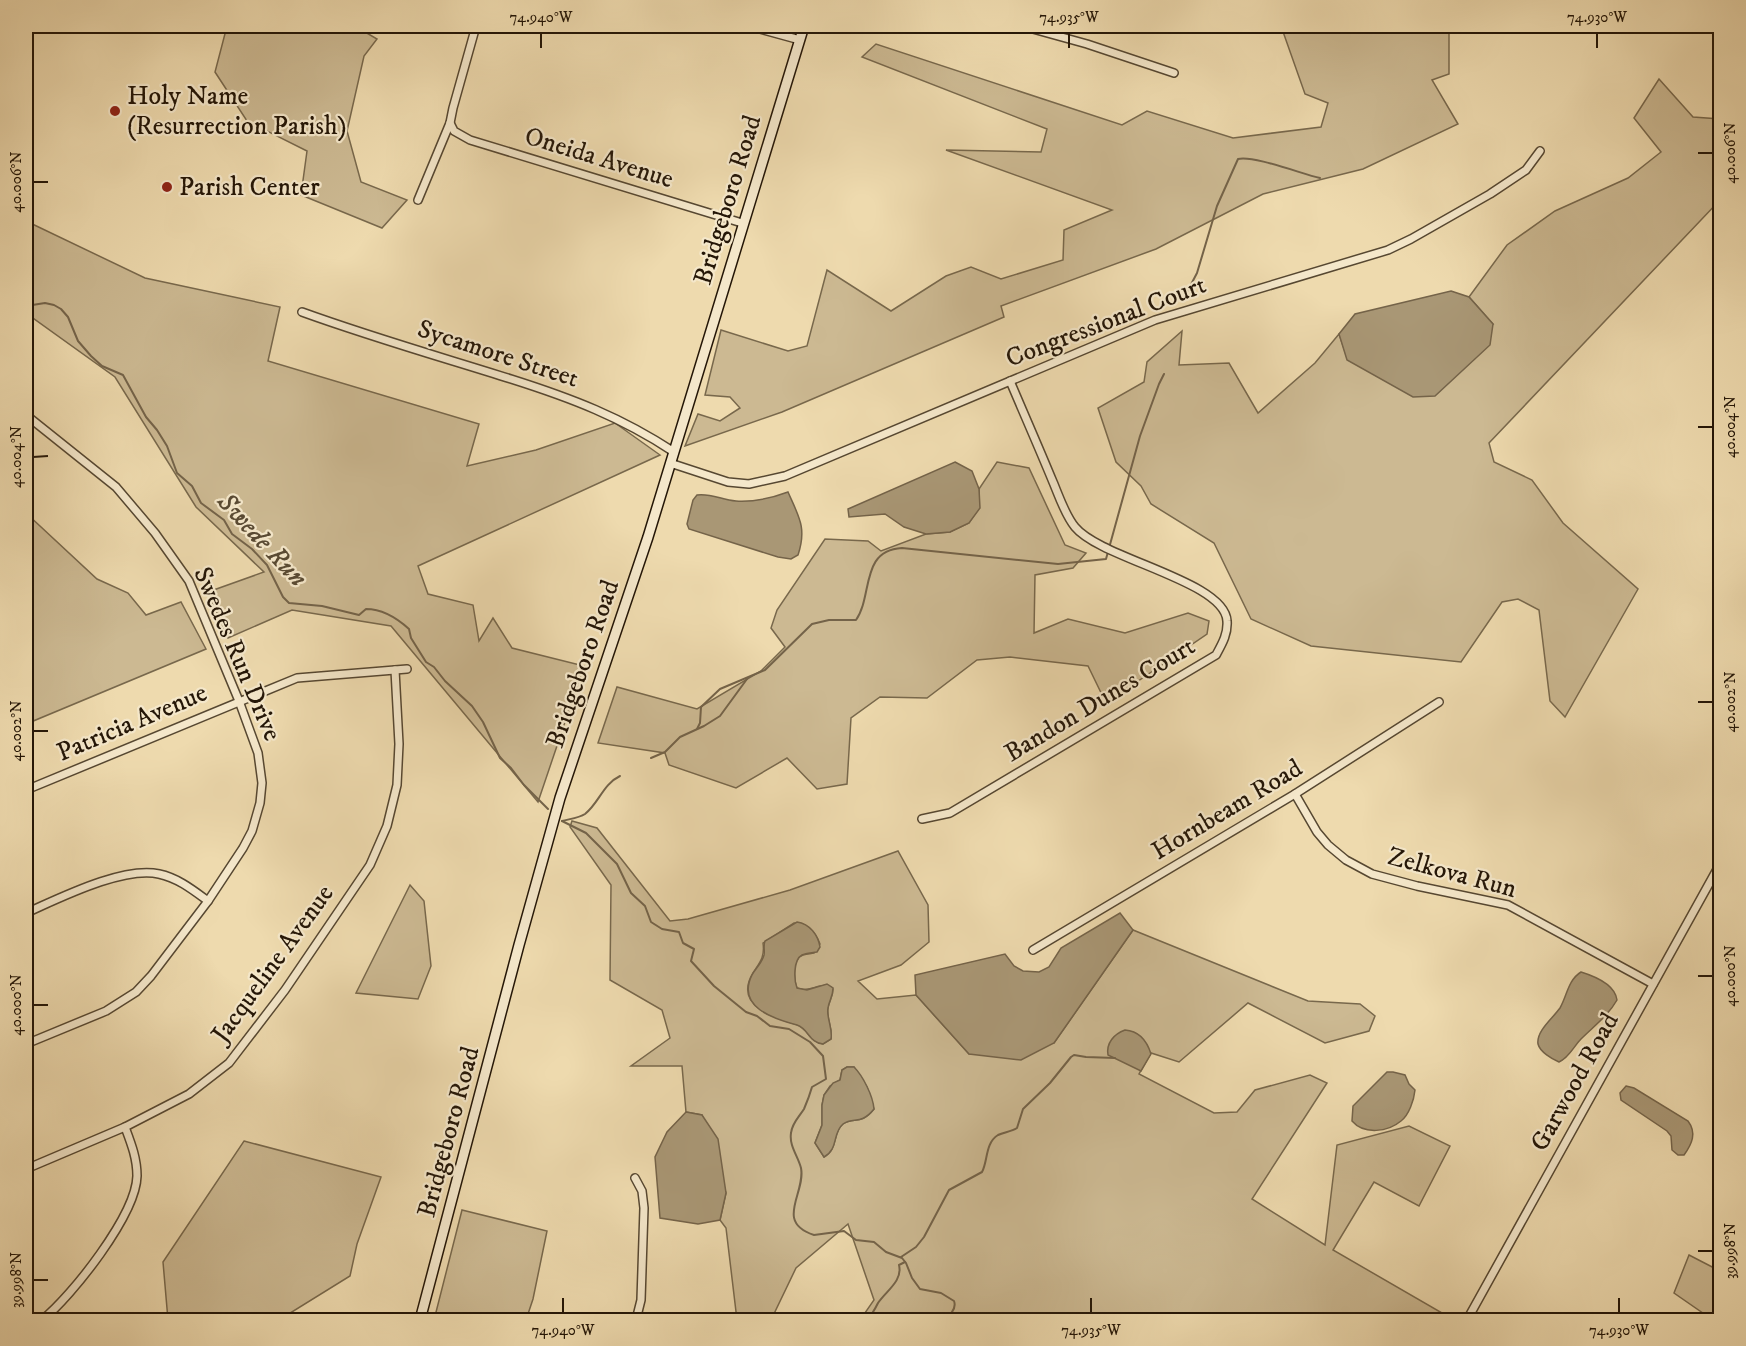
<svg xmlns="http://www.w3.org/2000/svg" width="1746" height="1346" viewBox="0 0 1746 1346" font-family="'IM FELL DW Pica',serif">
  <rect width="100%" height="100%" fill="#eedaae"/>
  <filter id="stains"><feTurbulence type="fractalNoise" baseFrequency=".00333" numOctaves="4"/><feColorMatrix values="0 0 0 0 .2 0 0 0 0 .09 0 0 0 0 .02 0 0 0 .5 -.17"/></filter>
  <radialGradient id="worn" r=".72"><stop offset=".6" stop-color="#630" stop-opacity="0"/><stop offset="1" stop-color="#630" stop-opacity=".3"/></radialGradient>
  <g fill="#ccb992" stroke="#78684c" stroke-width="1.5" fill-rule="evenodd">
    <polygon points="227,26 355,26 377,39 364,56 347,131 361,182 407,200 382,228 301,195 307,151 247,121 215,72"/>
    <polygon points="1281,26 1449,26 1449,74 1432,80 1458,124 1363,169 1263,194 1156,249 1001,306 1004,317 782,412 685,446 698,414 720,421 740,408 730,397 705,395 721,330 788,351 807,346 827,270 891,311 946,276 971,267 1001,279 1063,260 1064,230 1112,210 946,150 1041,152 1047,129 862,57 876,44 1122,125 1147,111 1233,138 1321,127 1328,103 1305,94"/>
    <polygon points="1659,79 1693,117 1720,119 1720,200 1489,443 1494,462 1532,480 1563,523 1638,589 1565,717 1550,701 1539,610 1518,599 1502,602 1461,662 1311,646 1251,619 1214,543 1151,504 1141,486 1116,462 1098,408 1144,382 1147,362 1182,331 1179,365 1229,363 1258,413 1315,363 1339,334 1348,360 1493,324 1469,297 1507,245 1555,211 1628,178 1661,152 1634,118"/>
    <polygon points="26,221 145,278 280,307 268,361 479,424 467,466 536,450 615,423 660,455 418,566 428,594 473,605 479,641 493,618 512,648 584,666 538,802 391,626 292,610 228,638 208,592 264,572 196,507 115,377 26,313"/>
    <polygon points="997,462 1029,468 1065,545 1086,553 1073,568 1035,575 1034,633 1068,619 1125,633 1188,613 1209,621 1207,634 1106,703 1088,666 1010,657 977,660 927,698 880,697 851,718 847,784 817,789 787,758 736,788 669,765 665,753 598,743 617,687 697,709 761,671 785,647 771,628 777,610 825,539 868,541 881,551 926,534 950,532 969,523 979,508 979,489"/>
    <polygon points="26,513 97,579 128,593 146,615 181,602 206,649 26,724"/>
    <path d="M572,821L597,828L670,921L688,919L790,890L898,851L928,905L929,942L901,965L858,981L877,999L916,995L969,1054L1054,1043L1133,930L1308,1001L1360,1004L1375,1016L1369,1031L1325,1043L1248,1003L1179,1062L1151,1053L1139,1074L1214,1113L1237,1112L1255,1090L1310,1075L1327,1083L1252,1199L1325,1245L1337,1145L1409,1126L1450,1146L1419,1206L1374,1182L1333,1250L1449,1317L1447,1320H900L896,1317L860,1320L874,1300L848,1224L796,1268L771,1320H737L726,1228L720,1220L726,1193L702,1115L686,1112L682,1066H631L670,1038L662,1010L610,980L611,885L570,827ZM794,923C807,922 816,933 820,944L814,953C810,954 803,954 799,957C793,964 794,981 797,988C810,994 823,979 833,989C833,997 829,1001 828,1008C826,1018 833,1028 831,1039L823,1044C806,1040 809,1029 798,1025C774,1018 733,1006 753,973C760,962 765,957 763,943ZM847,1067H854L867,1087L874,1109C861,1126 853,1116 843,1124C832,1133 839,1148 824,1157L815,1143L822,1125V1105L824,1095L830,1086L840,1080L842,1070Z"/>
    <polygon points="410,885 424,901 431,966 418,999 356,993"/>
    <polygon points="244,1141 381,1177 357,1244 350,1276 279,1320 168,1320 163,1262"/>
    <polygon points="462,1210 547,1231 533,1299 526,1320 434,1320"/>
    <polygon points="1689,1255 1720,1271 1720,1320 1713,1320 1674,1293"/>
  </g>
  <g fill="#a99775" stroke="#746349" stroke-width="1.5">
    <polygon points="1451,291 1469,297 1493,324 1490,345 1435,396 1413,397 1347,360 1339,334 1355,314"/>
    <polygon points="955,462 972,471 979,489 980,508 969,523 950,532 926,534 904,527 885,514 849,517 848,509"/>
    <path d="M788,492C799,517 807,528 798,555L791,559L778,557L689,529L687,524L693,500L697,495C711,493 722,500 736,501C753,502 772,498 788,492Z"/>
    <polygon points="1120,913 1133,930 1054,1043 1021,1060 969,1054 916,995 915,975 1005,954 1014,966 1023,971 1039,972 1049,967 1061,948"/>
    <path d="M797,922C810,924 818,935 820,947L817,952C812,953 806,953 802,955C793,960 794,980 797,988L807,990L827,984L833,988C833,997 829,1000 828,1008C826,1017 833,1028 831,1039L823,1044C809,1043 809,1029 797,1025C774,1019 736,1007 752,975C755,969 762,963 764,955C765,950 763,946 765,941Z"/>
    <path d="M1581,972C1594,976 1615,984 1617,1000C1608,1016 1594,1026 1581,1039C1574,1046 1569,1058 1559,1062C1552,1059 1540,1052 1538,1044C1536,1031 1553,1018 1560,1008C1567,996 1568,980 1581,972Z"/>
    <path d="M1125,1030C1140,1031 1147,1041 1151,1054L1141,1071L1108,1055C1106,1043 1114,1034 1125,1030Z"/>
    <path d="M847,1067H854C863,1076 873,1096 874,1109C860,1126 854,1116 843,1124C832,1133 839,1149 824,1157L815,1143L822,1125V1105L824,1095L833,1083L840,1080L842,1070Z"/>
    <path d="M1387,1072H1393L1405,1075L1409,1084L1415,1090C1414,1100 1409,1115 1401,1121C1388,1132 1364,1135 1352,1121L1353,1106Z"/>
    <path d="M1626,1086L1634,1088L1688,1121C1697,1133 1692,1144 1684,1155H1678L1672,1150L1671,1136L1667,1131L1621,1100L1620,1093Z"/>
    <polygon points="686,1112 702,1115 718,1139 726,1193 720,1220 698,1224 660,1218 655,1157 667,1132"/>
  </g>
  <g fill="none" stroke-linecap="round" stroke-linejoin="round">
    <g stroke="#746349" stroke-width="2">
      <path d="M1186,294L1197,273L1217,206L1238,159C1253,155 1302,174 1320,178"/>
      <path d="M26,306L45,303L54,305L61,309L68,317L78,341L91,356L102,366L123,375L146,417L157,430L167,446L177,473L192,486L201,503L224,520L232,534L252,549L267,565L283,597L289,603L322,606L359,615L366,609C382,609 398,619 409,629L411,638L426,662L434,667L445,681L472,706L483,722L500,758L511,768L524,785L548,809"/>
      <path d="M697,729L700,723L701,707L720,689L765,670L812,624L829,620H856C873,596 860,550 902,548L1058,564L1106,559L1140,436L1159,384L1164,374"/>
      <polyline points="651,758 665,752 680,737 704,726 720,716 747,679"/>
      <path d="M562,821L586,833L617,864L631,893L645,906L651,922L662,929L679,932L683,943L694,949L691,961L714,986L746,1012L757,1016L770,1026L789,1029L810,1042L823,1056L826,1079L812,1087C810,1094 807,1102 804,1109C799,1117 792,1123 791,1133C789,1146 798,1156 801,1168C806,1193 774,1222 814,1235L844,1231L856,1240L874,1242L886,1252L902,1258L906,1263L912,1278L920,1289L941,1293L954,1301C957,1309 949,1317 942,1320"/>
      <path d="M562,821C569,819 579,818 585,814C599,803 603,784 620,776"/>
      <path d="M901,1257L916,1247L924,1237L949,1190L982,1172C988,1161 985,1143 998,1135C1004,1132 1011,1132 1017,1128L1023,1109L1050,1083L1071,1057L1074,1055L1086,1057L1115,1058"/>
      <path d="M867,1320C872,1315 875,1309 878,1303C886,1291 903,1281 899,1265L905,1262"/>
    </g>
    <defs>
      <g id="minor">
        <polyline points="749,26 800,40"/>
        <polyline points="1022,26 1087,44 1174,73"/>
        <polyline points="450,123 454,131 470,140 742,223"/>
        <polyline points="418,200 450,123 453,108 476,26"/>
        <path d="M302,312C371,337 441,357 511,379C571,398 621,417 674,452"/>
        <polyline points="26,415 116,487 155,533 189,581 239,701 258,753 262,783 260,803 252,831 243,848 208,901 151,976 136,992 106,1011 26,1044"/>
        <polyline points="670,463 728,482 749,484 785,476 1155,320 1388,250 1411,239 1490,194 1526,170 1540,151"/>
        <polyline points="26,790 297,678 407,669"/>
        <polyline points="1295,794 1317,832 1328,845 1346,860 1372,874 1417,886 1508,905 1653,984"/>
        <path d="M922,819L950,813L1216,655C1222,644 1228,634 1227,621C1225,581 1101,559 1075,527C1065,515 1059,496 1053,482C1039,448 1024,414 1010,381"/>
        <path d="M26,913C60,898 123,866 159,874C178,878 193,890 208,901"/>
        <polyline points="1033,950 1295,794 1439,702"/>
        <polyline points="26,1169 125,1127 189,1094 229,1063 285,990 370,865 387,826 397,785 399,744 395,670"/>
        <polyline points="635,1178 642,1191 644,1208 641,1300 636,1320"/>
        <path d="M42,1320C72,1296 136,1215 137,1176C137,1158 131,1143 125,1127"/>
        <polyline points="1467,1320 1720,864"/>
      </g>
      <polyline id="tertiary" points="26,34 32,26"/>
      <polyline id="secondary" points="420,1320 519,945 560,798 648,537 804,26"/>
    </defs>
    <use href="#minor" stroke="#564731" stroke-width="10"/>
    <use href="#tertiary" stroke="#564731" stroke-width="11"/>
    <use href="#secondary" stroke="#241607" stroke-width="12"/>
    <use href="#minor" stroke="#f4e7ca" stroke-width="7"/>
    <use href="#tertiary" stroke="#f4e7ca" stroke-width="8"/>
    <use href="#secondary" stroke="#f4e7ca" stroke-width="9"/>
  </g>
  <path fill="none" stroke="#241607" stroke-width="2" d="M541,33V48M1069,33V48M1597,33V48M1698,153H1713M33,182H48M1698,427H1713M33,457L48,456M1698,702H1713M33,731H48M1698,976H1713M33,1005H48M1698,1251H1713M33,1280H48M563,1298V1313M1091,1298V1313M1619,1298V1313"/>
  <g fill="#8f2418" stroke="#f4e7ca" stroke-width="2">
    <circle cx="115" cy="111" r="6"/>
    <circle cx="167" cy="187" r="6"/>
  </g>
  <g text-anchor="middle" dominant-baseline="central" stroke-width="4.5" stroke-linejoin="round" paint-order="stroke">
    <g font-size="26" fill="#241607" stroke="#f4e7ca" text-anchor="start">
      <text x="127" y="96">Holy Name<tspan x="127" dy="30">(Resurrection Parish)</tspan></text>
      <text x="179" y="187">Parish Center</text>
    </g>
    <g font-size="26" fill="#241607" stroke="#f4e7ca">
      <text transform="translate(599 158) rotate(17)">Oneida Avenue</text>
      <text transform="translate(728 200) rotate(-73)">Bridgeboro Road</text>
      <text transform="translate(1106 322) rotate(-21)">Congressional Court</text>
      <text transform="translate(498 354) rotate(18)">Sycamore Street</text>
      <text transform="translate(237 654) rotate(67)">Swedes Run Drive</text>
      <text transform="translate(583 664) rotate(-71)">Bridgeboro Road</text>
      <text transform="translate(1100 700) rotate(-31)">Bandon Dunes Court</text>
      <text transform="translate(132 723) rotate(-23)">Patricia Avenue</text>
      <text transform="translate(1227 810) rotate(-31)">Hornbeam Road</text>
      <text transform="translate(1452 873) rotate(15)">Zelkova Run</text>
      <text transform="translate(273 964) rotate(-54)">Jacqueline Avenue</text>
      <text transform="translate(1575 1082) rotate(-61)">Garwood Road</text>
      <text transform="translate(449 1132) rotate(-75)">Bridgeboro Road</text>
    </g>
    <g font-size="27" font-style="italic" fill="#594a33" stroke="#f4e7ca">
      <text transform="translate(262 540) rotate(47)">Swede Run</text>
    </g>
  </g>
  <rect width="1746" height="1346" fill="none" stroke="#eedaae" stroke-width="66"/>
  <rect x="33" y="33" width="1680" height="1280" fill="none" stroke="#241607" stroke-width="2"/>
  <g font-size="15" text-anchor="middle" fill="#241607">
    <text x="541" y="22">74.940°W</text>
    <text x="1069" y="22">74.935°W</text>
    <text x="1597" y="22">74.930°W</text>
    <text transform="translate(1730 153) rotate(-90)" y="5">40.006°N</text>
    <text transform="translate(16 182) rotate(-90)" y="5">40.006°N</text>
    <text transform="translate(1730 427) rotate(-90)" y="5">40.004°N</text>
    <text transform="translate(16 457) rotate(-90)" y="5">40.004°N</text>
    <text transform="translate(1730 702) rotate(-90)" y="5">40.002°N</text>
    <text transform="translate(16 731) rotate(-90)" y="5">40.002°N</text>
    <text transform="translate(1730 976) rotate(-90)" y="5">40.000°N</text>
    <text transform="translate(16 1005) rotate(-90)" y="5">40.000°N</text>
    <text transform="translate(1730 1251) rotate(-90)" y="5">39.998°N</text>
    <text transform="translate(16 1280) rotate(-90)" y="5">39.998°N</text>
    <text x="563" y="1335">74.940°W</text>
    <text x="1091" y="1335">74.935°W</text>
    <text x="1619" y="1335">74.930°W</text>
  </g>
  <rect width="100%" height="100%" filter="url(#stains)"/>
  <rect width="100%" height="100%" fill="url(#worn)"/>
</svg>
